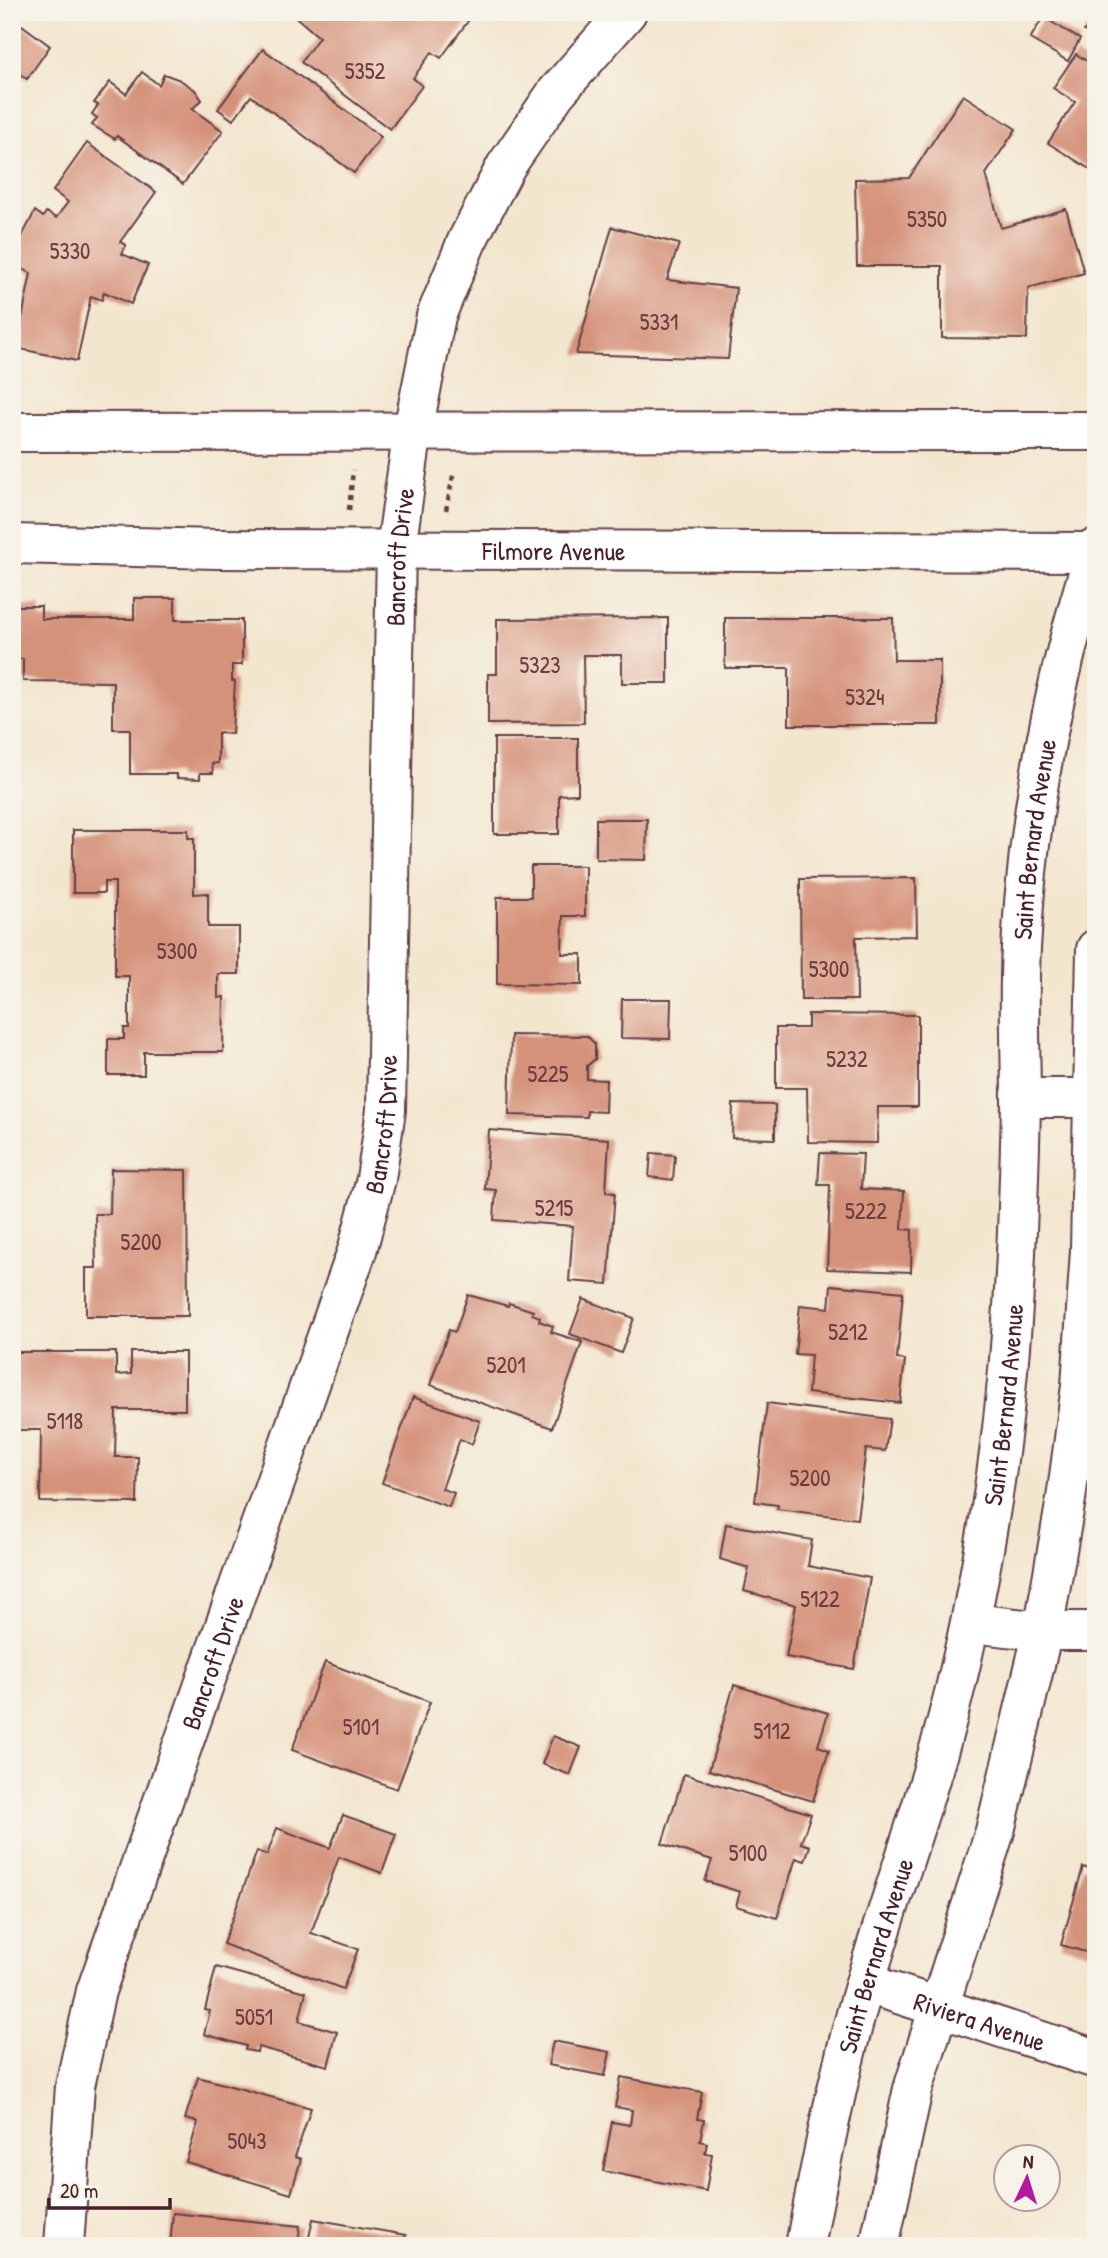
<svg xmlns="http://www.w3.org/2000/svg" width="1108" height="2258" viewBox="0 0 1108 2258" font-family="'Patrick Hand',sans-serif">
  <rect width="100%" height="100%" fill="#f7f3e8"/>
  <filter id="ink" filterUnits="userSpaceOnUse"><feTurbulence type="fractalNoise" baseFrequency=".0143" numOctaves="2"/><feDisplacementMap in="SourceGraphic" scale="14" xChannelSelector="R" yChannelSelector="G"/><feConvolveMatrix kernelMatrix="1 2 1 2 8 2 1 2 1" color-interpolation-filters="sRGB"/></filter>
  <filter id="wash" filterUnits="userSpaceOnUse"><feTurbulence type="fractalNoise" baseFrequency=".00686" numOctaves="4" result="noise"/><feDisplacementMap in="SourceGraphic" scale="28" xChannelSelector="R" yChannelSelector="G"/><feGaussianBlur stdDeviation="1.57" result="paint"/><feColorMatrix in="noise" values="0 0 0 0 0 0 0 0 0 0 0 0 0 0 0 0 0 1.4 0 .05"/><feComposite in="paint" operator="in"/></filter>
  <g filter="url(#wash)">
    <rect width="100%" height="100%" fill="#f3e6cf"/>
    <g id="blocks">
      <g fill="#d5927a">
        <polygon points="290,12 465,12 471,17 441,58 432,52 413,78 422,86 390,129 301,62 319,37"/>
        <polygon points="1096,14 1096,39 1084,31"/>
        <polygon points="1043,17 1080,39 1068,61 1030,39"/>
        <polygon points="22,25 50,46 27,79 12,68 12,39"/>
        <polygon points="263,49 381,137 354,173 251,96 233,120 218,109"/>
        <polygon points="1076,54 1096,67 1096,173 1048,143 1075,102 1053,88"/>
        <polygon points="142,72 159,85 164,74 180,80 195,90 202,100 192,109 223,131 183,184 117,136 115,139 92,125 97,118 92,114 98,105 94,103 110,82 126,94"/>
        <polygon points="963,95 1016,129 986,174 1001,228 1066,209 1084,273 1028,288 1027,339 942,338 942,266 857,266 855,179 909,178"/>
        <polygon points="87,143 156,192 120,242 126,245 122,254 148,265 131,304 104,292 102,300 91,296 77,361 16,348 31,273 20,268 23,262 12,256 35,211 43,217 46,212 56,218 68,202 53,191"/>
        <polygon points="612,227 679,244 667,280 736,288 728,359 576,354"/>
        <polygon points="134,598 175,598 175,620 242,620 242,665 232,665 232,681 235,681 232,734 218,733 218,763 212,764 213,773 200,773 200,779 177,778 177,774 130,774 130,729 113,729 113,682 23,681 23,659 12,659 12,606 41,606 41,619 134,619"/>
        <polygon points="668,618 668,683 622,683 622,655 583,655 584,723 488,724 488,674 497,674 497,619"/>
        <polygon points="725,618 893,618 894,660 940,660 940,725 789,725 789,668 725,668"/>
        <polygon points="494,738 578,738 578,794 559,795 559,834 494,834"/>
        <polygon points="596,819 647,819 646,860 596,859"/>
        <polygon points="73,830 188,830 188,838 194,838 194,894 208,893 208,927 239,927 239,974 218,974 218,998 224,997 223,1052 144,1052 144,1075 108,1075 108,1039 124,1039 124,1028 129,1028 129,976 115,976 115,882 104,882 104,893 73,893"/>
        <polygon points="531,866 585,866 585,916 563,916 562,954 582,954 582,985 497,984 497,897 531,897"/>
        <polygon points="916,878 917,936 856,937 857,1000 801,1000 800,879"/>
        <polygon points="622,999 671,999 670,1039 621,1038"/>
        <polygon points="808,1014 918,1015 918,1107 878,1107 877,1143 808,1142 807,1088 776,1088 776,1028 808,1028"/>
        <polygon points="511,1035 587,1036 595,1044 595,1059 587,1066 587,1079 606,1080 605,1112 587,1111 587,1117 509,1115"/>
        <polygon points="733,1104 775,1105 775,1139 732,1138"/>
        <polygon points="489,1130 609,1139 606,1192 615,1193 608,1284 569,1281 573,1226 494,1220 496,1190 485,1189"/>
        <polygon points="651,1153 675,1155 673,1180 649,1177"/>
        <polygon points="820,1153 863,1154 861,1189 904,1191 902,1229 912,1230 911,1272 827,1269 830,1185 818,1185"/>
        <polygon points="111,1169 187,1170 188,1316 86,1316 86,1268 96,1268 95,1214 110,1214"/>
        <polygon points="831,1285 903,1292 897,1359 905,1360 900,1403 808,1393 811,1355 795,1354 800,1305 829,1308"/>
        <polygon points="468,1295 508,1306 509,1303 533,1311 532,1314 540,1317 539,1321 553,1326 551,1332 582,1342 552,1428 430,1385 449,1330 455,1332"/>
        <polygon points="583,1299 634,1318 621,1353 570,1334"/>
        <polygon points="15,1352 116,1352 116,1375 131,1374 131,1352 185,1352 185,1410 116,1410 115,1457 138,1457 137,1503 40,1502 41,1430 14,1430"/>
        <polygon points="413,1397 480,1421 472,1444 460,1439 442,1489 454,1493 449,1507 382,1483"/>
        <polygon points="767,1403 890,1419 885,1451 866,1449 857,1519 777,1509 778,1505 755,1502"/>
        <polygon points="726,1524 812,1540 808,1566 870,1578 854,1669 786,1657 796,1605 744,1591 749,1568 720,1559"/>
        <polygon points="325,1662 430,1702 397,1789 292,1750"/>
        <polygon points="734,1685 828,1713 818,1746 829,1750 813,1801 709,1770"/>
        <polygon points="553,1736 581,1747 570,1775 542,1764"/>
        <polygon points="684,1774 811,1814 801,1843 810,1846 805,1861 796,1858 777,1918 736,1906 740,1892 705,1881 712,1860 662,1844"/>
        <polygon points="343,1815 396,1834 382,1873 339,1857 311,1933 358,1949 343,1989 223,1944 257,1851 267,1855 277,1828 330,1848"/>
        <polygon points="1083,1867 1096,1871 1096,1955 1061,1945"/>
        <polygon points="216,1967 306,1992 299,2021 337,2032 328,2066 258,2047 257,2052 245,2050 246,2046 204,2034 210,2011 205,2010"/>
        <polygon points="553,2041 610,2052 605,2076 548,2065"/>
        <polygon points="198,2077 311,2108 295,2157 301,2159 291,2194 186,2162 198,2122 185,2119"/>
        <polygon points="621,2077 702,2092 697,2119 704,2120 700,2141 707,2143 705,2153 712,2154 706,2191 603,2171 612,2122 630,2125 632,2110 615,2107"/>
        <polygon points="173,2213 300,2226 298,2246 170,2246"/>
        <polygon points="313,2219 406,2235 403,2246 307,2246"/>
      </g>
    </g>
  </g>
  <g filter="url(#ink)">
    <use href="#blocks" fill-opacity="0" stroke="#633d44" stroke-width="2"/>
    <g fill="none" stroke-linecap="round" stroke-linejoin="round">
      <defs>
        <g id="street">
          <polyline points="1021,1098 1096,1098"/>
          <polyline points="971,1623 1043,1631 1096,1631"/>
          <path id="s1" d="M865,1983L1096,2059"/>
          <path id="s2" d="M64,2246L75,2086L96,1991L357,1251L376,1179L386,1110L396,548L413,430L436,316L467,241L506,166L556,93L627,12"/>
        </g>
        <g id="secondary">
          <polyline points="12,432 1096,431"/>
          <path id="s3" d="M12,544L217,549L1096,552"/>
          <path id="s4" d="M805,2246C822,2157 839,2069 865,1983C889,1902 918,1823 941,1742C964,1661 980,1578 993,1495C1013,1366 1018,1236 1021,1105C1021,1053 1018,1000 1021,948C1028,812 1054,678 1096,548"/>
          <polyline points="879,2246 913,2089 995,1831 1043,1631 1066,1499 1081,1386 1090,1250 1096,949"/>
        </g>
      </defs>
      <use href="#street" stroke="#633d44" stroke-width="42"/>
      <use href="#secondary" stroke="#633d44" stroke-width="42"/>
      <g stroke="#633d44" stroke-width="4.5" stroke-dasharray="5 5" stroke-linecap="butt">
        <polyline points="349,510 353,470"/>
        <polyline points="446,510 454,471"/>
      </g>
      <use href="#street" stroke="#fff" stroke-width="38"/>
      <use href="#secondary" stroke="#fff" stroke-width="38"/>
    </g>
  </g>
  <g text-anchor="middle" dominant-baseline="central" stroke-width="7" stroke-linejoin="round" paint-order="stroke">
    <g font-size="23" fill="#6d3c3f">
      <text x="365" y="70">5352</text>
      <text x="927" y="218">5350</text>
      <text x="70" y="250">5330</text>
      <text x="659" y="321">5331</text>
      <text x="540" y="664">5323</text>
      <text x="865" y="696">5324</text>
      <text x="177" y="950">5300</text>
      <text x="829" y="968">5300</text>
      <text x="847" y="1058">5232</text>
      <text x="548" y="1073">5225</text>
      <text x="554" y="1207">5215</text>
      <text x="866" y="1210">5222</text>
      <text x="141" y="1241">5200</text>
      <text x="848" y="1331">5212</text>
      <text x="506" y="1364">5201</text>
      <text x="65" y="1420">5118</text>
      <text x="810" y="1477">5200</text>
      <text x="820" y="1598">5122</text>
      <text x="361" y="1726">5101</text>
      <text x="772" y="1730">5112</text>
      <text x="748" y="1852">5100</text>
      <text x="254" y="2016">5051</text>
      <text x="247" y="2140">5043</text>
    </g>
    <g font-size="26" fill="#4a1f2b" stroke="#f7f3e8">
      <text stroke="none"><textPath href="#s3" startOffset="542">Filmore Avenue</textPath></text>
      <text stroke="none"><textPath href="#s2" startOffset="1740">Bancroft Drive</textPath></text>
      <text stroke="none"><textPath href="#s4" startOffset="1433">Saint Bernard Avenue</textPath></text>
      <text stroke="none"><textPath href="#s2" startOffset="1172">Bancroft Drive</textPath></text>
      <text stroke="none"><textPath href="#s4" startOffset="866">Saint Bernard Avenue</textPath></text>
      <text stroke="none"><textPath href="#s2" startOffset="606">Bancroft Drive</textPath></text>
      <text stroke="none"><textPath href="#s4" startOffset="299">Saint Bernard Avenue</textPath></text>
      <text stroke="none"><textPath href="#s1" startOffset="121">Riviera Avenue</textPath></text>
    </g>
  </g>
  <rect width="1108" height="2258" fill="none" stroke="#f7f3e8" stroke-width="42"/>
  <g transform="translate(1027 2178) rotate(4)"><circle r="33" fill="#f7f3e8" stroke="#b29e9c" stroke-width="2"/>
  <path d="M0-5L12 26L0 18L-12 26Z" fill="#b5179e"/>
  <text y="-10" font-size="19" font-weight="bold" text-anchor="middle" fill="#4a1f2b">N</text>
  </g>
  <path d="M49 2198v10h121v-10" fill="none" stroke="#4a1f2b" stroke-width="3.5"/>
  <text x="60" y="2198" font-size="21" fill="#4a1f2b" stroke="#f7f3e8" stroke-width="5" paint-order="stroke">20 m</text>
</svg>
